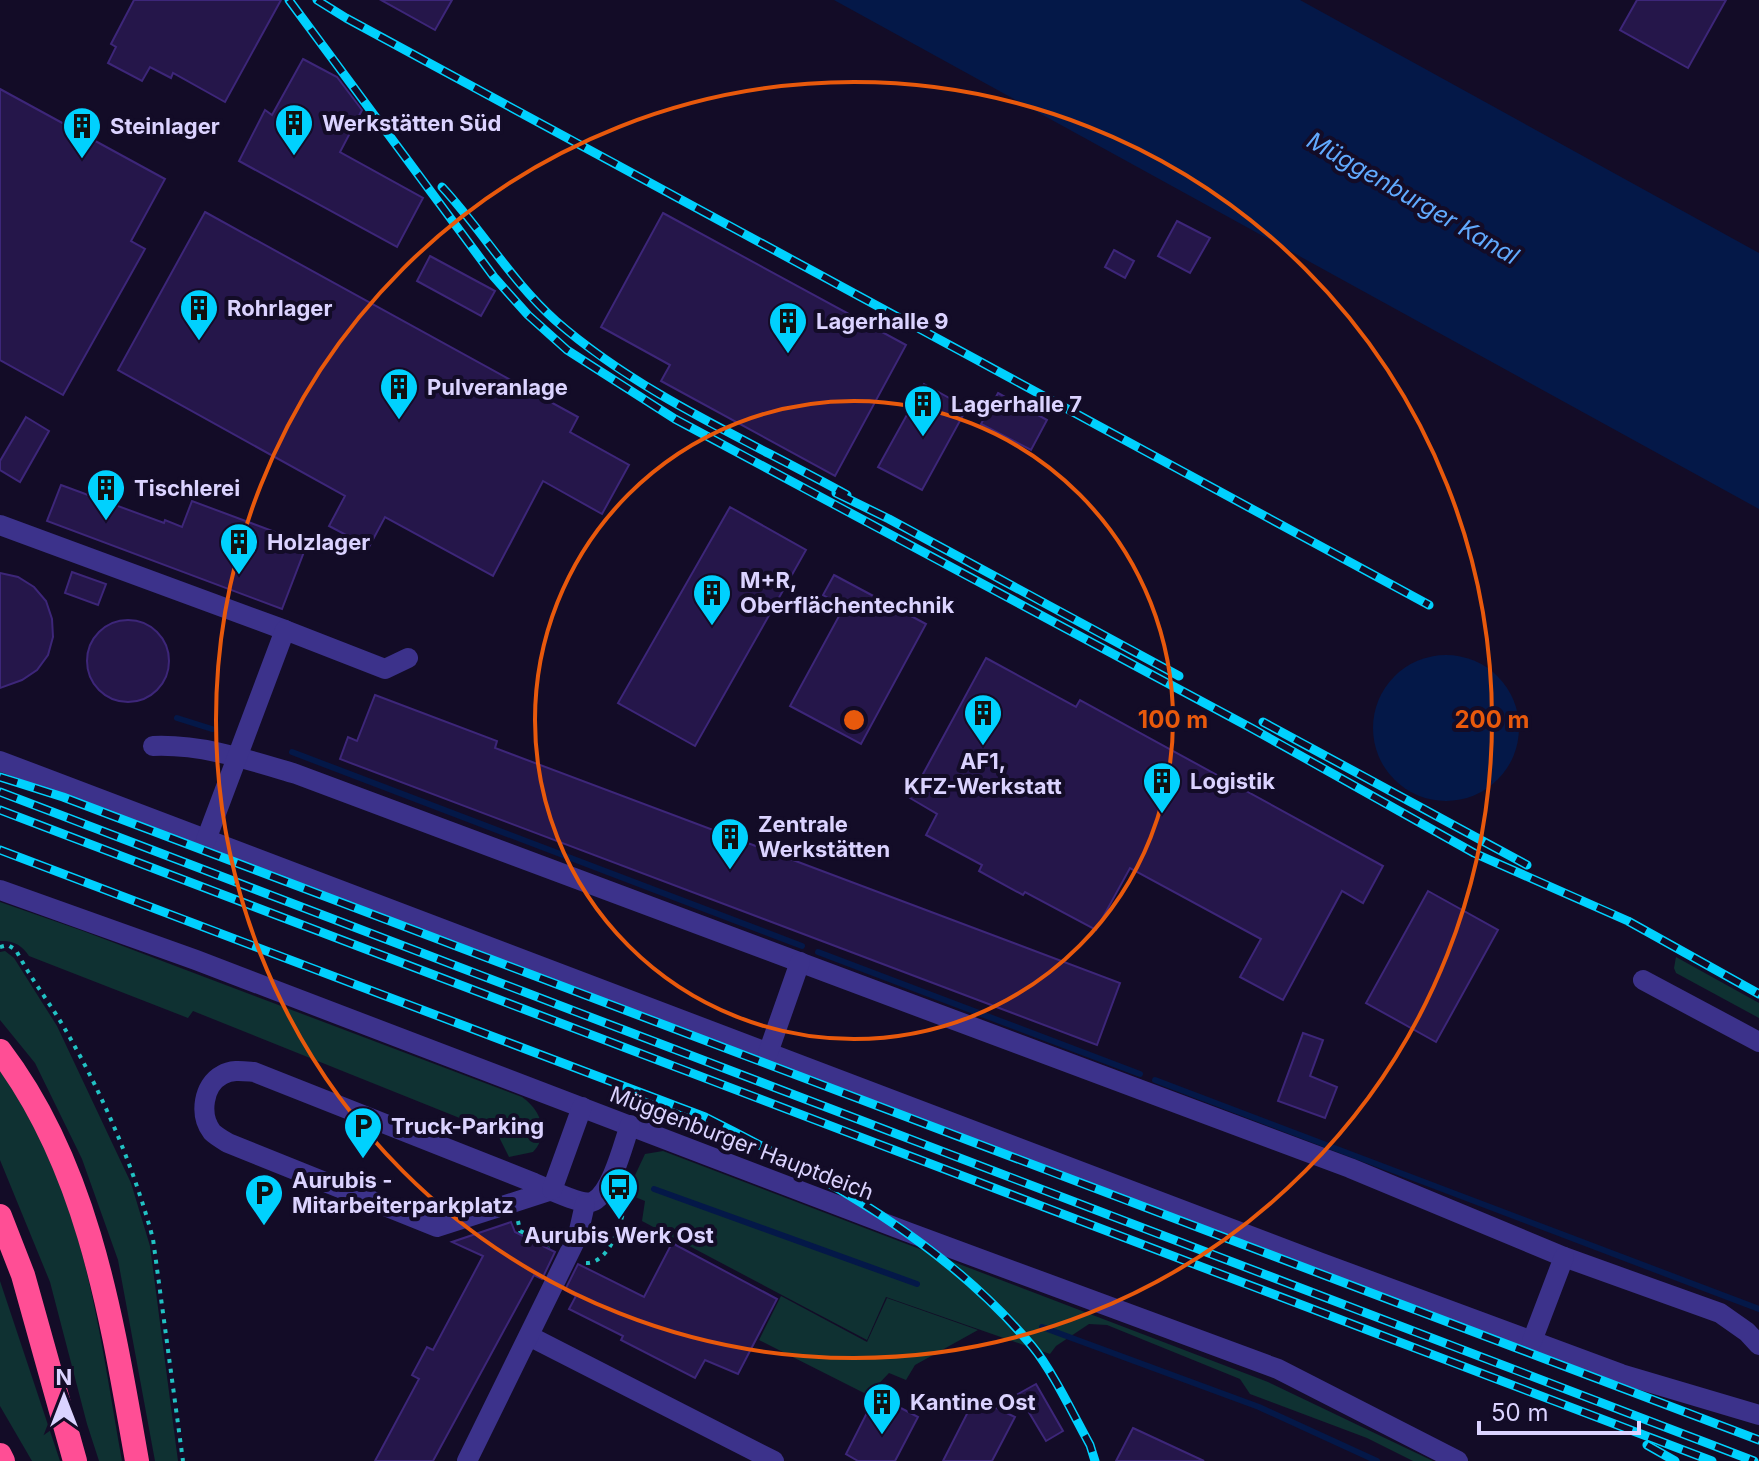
<svg xmlns="http://www.w3.org/2000/svg" width="1759" height="1461" viewBox="0 0 1759 1461" font-family="Inter,sans-serif">
  <rect width="100%" height="100%" fill="#130c27"/>
  <g fill="#0f3132">
    <path d="M0,902L83,931L522,1097C541,1110 550,1134 533,1152L509,1157L497,1133L193,1011L188,1018L29,956C22,945 13,940 0,941Z"/>
    <polygon points="5,951 14,958 57,1026 131,1183 150,1246 178,1461 155,1461 118,1260 82,1159 35,1063 0,1020 0,952"/>
    <polygon points="1676,957 1759,1003 1759,1018 1676,973 1674,968"/>
    <path d="M0,1071C83,1183 98,1327 122,1461H99L87,1424L50,1282L0,1160Z"/>
    <polygon points="663,1151 1268,1382 1433,1461 1413,1461 1367,1438 1250,1394 1240,1379 1107,1325 1089,1324 1056,1346 1050,1354 886,1297 867,1340 642,1221 645,1201 630,1195 629,1188 645,1154"/>
    <polygon points="0,1281 60,1461 32,1461 0,1406"/>
    <polygon points="781,1296 867,1342 887,1298 978,1330 915,1365 906,1380 889,1373 868,1395 759,1340"/>
  </g>
  <g fill="#041848">
    <polygon points="834,0 1300,0 1759,253 1759,509"/>
    <circle cx="1446" cy="728" r="73"/>
  </g>
  <g fill="none" stroke-linecap="round" stroke-linejoin="round">
    <g stroke="#041848" stroke-width="6">
      <polyline points="177,718 212,729"/>
      <polyline points="292,752 802,946"/>
      <polyline points="818,952 1140,1074"/>
      <polyline points="1155,1080 1759,1309"/>
      <polyline points="654,1189 917,1284"/>
      <polyline points="1042,1327 1259,1407 1377,1461"/>
    </g>
  </g>
  <g fill="#25164a" stroke="#3d2679" stroke-width="2">
    <polygon points="134,0 281,0 225,102 173,73 171,78 150,67 142,81 108,63 116,47 111,44"/>
    <polygon points="381,0 452,0 435,30"/>
    <polygon points="1637,0 1726,0 1688,68 1620,30"/>
    <polygon points="303,59 337,77 362,110 340,152 423,198 397,247 239,161 265,110 272,115"/>
    <polygon points="0,89 165,179 131,241 145,249 63,395 0,360"/>
    <polygon points="205,212 578,417 570,432 629,465 602,514 543,481 493,576 385,517 369,547 329,526 345,496 118,370"/>
    <polygon points="663,213 906,345 835,476 661,381 670,365 601,327"/>
    <polygon points="1177,221 1210,238 1190,273 1158,256"/>
    <polygon points="1114,250 1134,261 1125,278 1105,267"/>
    <polygon points="430,256 495,291 481,316 417,281"/>
    <polygon points="924,384 967,408 922,490 878,467"/>
    <polygon points="998,393 1047,420 1031,450 981,424"/>
    <polygon points="26,417 49,431 20,482 0,470 0,461"/>
    <polygon points="61,485 164,523 165,520 182,527 192,501 307,544 282,609 47,521"/>
    <polygon points="730,507 806,550 695,746 618,703"/>
    <polygon points="72,572 106,584 98,605 65,593"/>
    <polygon points="0,573 18,577 34,587 46,601 52,619 53,637 48,655 37,670 22,680 0,688"/>
    <polygon points="834,575 926,624 861,744 790,706 844,607 823,595"/>
    <circle cx="128" cy="661" r="41"/>
    <polygon points="986,658 1076,707 1080,700 1383,866 1363,903 1342,891 1283,1000 1240,977 1261,939 1130,868 1096,930 1025,892 1023,895 979,871 982,865 926,835 937,814 910,798"/>
    <polygon points="375,695 497,741 495,748 1120,983 1097,1045 340,759 348,737 357,741"/>
    <polygon points="1428,891 1498,930 1436,1042 1366,1003"/>
    <polygon points="1303,1033 1323,1040 1310,1076 1337,1087 1325,1118 1278,1101"/>
    <polygon points="511,1222 515,1232 555,1252 542,1279 534,1275 433,1461 375,1461 419,1379 412,1375 427,1347 433,1350 483,1256 452,1242"/>
    <polygon points="672,1243 777,1299 738,1374 705,1360 695,1378 621,1340 623,1336 569,1309 576,1296 565,1290 578,1264 644,1297"/>
    <polygon points="1036,1384 1063,1431 1046,1441 1018,1394"/>
    <polygon points="876,1395 918,1417 895,1461 858,1461 846,1454"/>
    <polygon points="975,1398 1015,1417 992,1461 943,1461"/>
    <polygon points="1133,1428 1204,1461 1116,1461"/>
  </g>
  <g fill="none" stroke-linecap="round" stroke-linejoin="round">
    <g stroke="#21c2c4" stroke-width="4" stroke-dasharray="4 6" stroke-linecap="butt">
      <path d="M0,947L8,945L16,950C29,976 47,999 62,1024C101,1090 133,1164 153,1239L183,1461"/>
      <polyline points="518,1221 520,1231 553,1247"/>
      <path d="M586,1263C610,1264 624,1219 625,1198"/>
    </g>
    <g stroke="#3c328b" stroke-width="20">
      <polyline points="0,525 285,630"/>
      <path d="M153,746C202,744 249,760 296,774L1350,1168L1564,1257L1720,1313L1747,1332L1759,1345"/>
      <polyline points="0,761 1319,1262 1621,1374 1759,1415"/>
      <polyline points="206,840 285,630 385,669 408,658"/>
      <polyline points="0,890 196,960 905,1231 1278,1369 1458,1461"/>
      <polyline points="1643,980 1759,1042"/>
      <polyline points="768,1053 800,962"/>
      <path d="M552,1190L437,1227L228,1143C223,1140 216,1136 212,1132C199,1115 203,1085 222,1075C232,1069 243,1071 254,1072C347,1109 439,1145 532,1182C544,1187 583,1207 594,1201C612,1191 623,1145 630,1125"/>
      <polyline points="552,1190 582,1107"/>
      <polyline points="529,1336 774,1461"/>
      <polyline points="1532,1341 1564,1257"/>
      <polyline points="467,1461 578,1235 585,1204"/>
    </g>
    <g stroke="#ff4e95" stroke-width="24">
      <path d="M0,1051C89,1168 112,1320 137,1461"/>
      <polyline points="0,1216 23,1275 75,1461"/>
      <polyline points="0,1455 3,1461"/>
    </g>
    <defs>
      <g id="rail">
        <polyline points="289,0 494,277 528,315 567,350 675,419 1253,729 1474,853 1628,921 1759,994"/>
        <polyline points="317,0 346,18 1429,605"/>
        <path d="M442,187C482,230 512,282 556,321C641,395 750,441 847,495"/>
        <polyline points="836,493 889,519 1179,676"/>
        <polyline points="1263,722 1527,865"/>
        <polyline points="0,777 63,797 1759,1440"/>
        <polyline points="0,792 1754,1461"/>
        <polyline points="0,810 1712,1461"/>
        <path d="M0,850L705,1117C824,1177 945,1242 1032,1346C1052,1370 1074,1416 1090,1445L1095,1461"/>
        <polyline points="1647,1445 1675,1461"/>
      </g>
    </defs>
    <use href="#rail" stroke="#00d1fe" stroke-width="9"/>
    <use href="#rail" stroke="#130c27" stroke-width="6" stroke-dasharray="18" stroke-linecap="butt"/>
  </g>
  <g fill="none" stroke="#e8590c" stroke-width="4">
    <circle cx="854" cy="720" r="319"/>
    <circle cx="854" cy="720" r="638"/>
  </g>
  <defs>
    <symbol id="building-pin" viewBox="-11 -11 22 30"><path d="M0 17L-7.5 6A9.5 9.5 0 1 1 7.5 6Z" fill="#00d1fe" stroke="#130c27"/><path d="M-4-6H4V6H1V3H-1V6H-4ZM-2.5-4.3h1.7v1.8h-1.7ZM.8-4.3h1.7v1.8H.8ZM-2.5-1h1.7V.8h-1.7ZM.8-1h1.7V.8H.8Z" fill="#111"/></symbol>
    <symbol id="parking-pin" viewBox="-11 -11 22 30"><path d="M0 17L-7.5 6A9.5 9.5 0 1 1 7.5 6Z" fill="#00d1fe" stroke="#130c27"/><path d="M-3.5-5.5H1a3.5 3.5 0 0 1 0 7H-1V5.5H-3.5ZM-1-3.4V-.6H.8a1.4 1.4 0 0 0 0-2.8Z" fill="#111"/></symbol>
    <symbol id="bus-pin" viewBox="-11 -11 22 30"><path d="M0 17L-7.5 6A9.5 9.5 0 1 1 7.5 6Z" fill="#00d1fe" stroke="#130c27"/><path d="M-5-6H5V4H4V6H2V4H-2V6H-4V4H-5ZM-3.5-4V0h7V-4ZM-3.5 1.2v1.5H-2V1.2ZM2 1.2v1.5H3.5V1.2Z" fill="#111"/></symbol>
  </defs>
  <g fill-rule="evenodd">
    <use href="#building-pin" x="272" y="101" width="44" height="60"/>
    <use href="#building-pin" x="60" y="104" width="44" height="60"/>
    <use href="#building-pin" x="177" y="286" width="44" height="60"/>
    <use href="#building-pin" x="766" y="299" width="44" height="60"/>
    <use href="#building-pin" x="377" y="365" width="44" height="60"/>
    <use href="#building-pin" x="901" y="382" width="44" height="60"/>
    <use href="#building-pin" x="84" y="466" width="44" height="60"/>
    <use href="#building-pin" x="217" y="520" width="44" height="60"/>
    <use href="#building-pin" x="690" y="571" width="44" height="60"/>
    <use href="#building-pin" x="961" y="691" width="44" height="60"/>
    <use href="#building-pin" x="1140" y="759" width="44" height="60"/>
    <use href="#building-pin" x="708" y="815" width="44" height="60"/>
    <use href="#parking-pin" x="341" y="1104" width="44" height="60"/>
    <use href="#bus-pin" x="597" y="1165" width="44" height="60"/>
    <use href="#parking-pin" x="242" y="1171" width="44" height="60"/>
    <use href="#building-pin" x="860" y="1380" width="44" height="60"/>
  </g>
  <g text-anchor="middle" dominant-baseline="central" stroke-width="8" stroke-linejoin="round" paint-order="stroke">
    <g font-size="22" font-weight="bold" fill="#dbd3ff" stroke="#130c27" text-anchor="start">
      <text x="322" y="123">Werkstätten Süd</text>
      <text x="110" y="126">Steinlager</text>
      <text x="227" y="308">Rohrlager</text>
      <text x="816" y="321">Lagerhalle 9</text>
      <text x="427" y="387">Pulveranlage</text>
      <text x="951" y="404">Lagerhalle 7</text>
      <text x="134" y="488">Tischlerei</text>
      <text x="267" y="542">Holzlager</text>
      <text x="740" y="580">M+R,<tspan x="740" dy="25">Oberflächentechnik</tspan></text>
      <text x="983" y="761" text-anchor="middle">AF1,<tspan x="983" dy="25">KFZ-Werkstatt</tspan></text>
      <text x="1190" y="781">Logistik</text>
      <text x="758" y="824">Zentrale<tspan x="758" dy="25">Werkstätten</tspan></text>
      <text x="391" y="1126">Truck-Parking</text>
      <text x="292" y="1180">Aurubis -<tspan x="292" dy="25">Mitarbeiterparkplatz</tspan></text>
      <text x="619" y="1235" text-anchor="middle">Aurubis Werk Ost</text>
      <text x="910" y="1402">Kantine Ost</text>
    </g>
    <g font-size="22" fill="#dbd3ff" stroke="#130c27">
      <text transform="translate(742 1143) rotate(21)">Müggenburger Hauptdeich</text>
    </g>
    <g font-size="24" font-style="italic" fill="#61aaff" stroke="#130c27">
      <text transform="translate(1413 198) rotate(30)">Müggenburger Kanal</text>
    </g>
  </g>
  <circle cx="854" cy="720" r="12" fill="#e8590c" stroke="#130c27" stroke-width="4"/>
  <g font-size="24" text-anchor="middle" font-weight="bold" fill="#e8590c" stroke="#130c27" stroke-width="8" stroke-linejoin="round" paint-order="stroke">
    <text x="1173" y="728">100 m</text>
    <text x="1492" y="728">200 m</text>
  </g>
  <g transform="translate(64 1397)" stroke="#130c27" stroke-width="6" paint-order="stroke">
  <path d="M0-6L14 30L0 20L-14 30Z" fill="#dbd3ff"/>
  <text y="-12" font-size="22" font-weight="bold" text-anchor="middle" fill="#dbd3ff">N</text>
  </g>
  <path d="M1479 1421v12h160v-12" fill="none" stroke="#dbd3ff" stroke-width="4"/>
  <text x="1491" y="1421" font-size="24" fill="#dbd3ff" stroke="#130c27" stroke-width="6" paint-order="stroke">50 m</text>
</svg>
